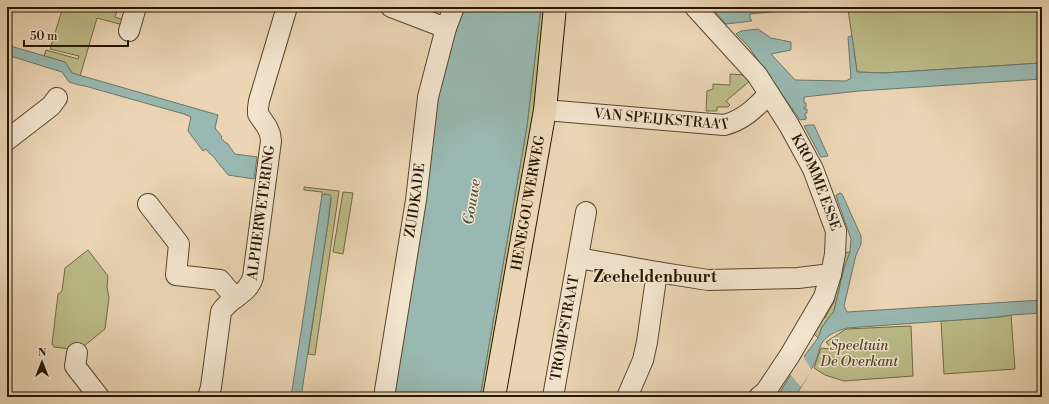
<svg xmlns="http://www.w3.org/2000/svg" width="1049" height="404" viewBox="0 0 1049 404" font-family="'Libre Bodoni',serif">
  <rect width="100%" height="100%" fill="#ebd5b4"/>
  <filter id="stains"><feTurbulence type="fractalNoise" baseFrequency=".005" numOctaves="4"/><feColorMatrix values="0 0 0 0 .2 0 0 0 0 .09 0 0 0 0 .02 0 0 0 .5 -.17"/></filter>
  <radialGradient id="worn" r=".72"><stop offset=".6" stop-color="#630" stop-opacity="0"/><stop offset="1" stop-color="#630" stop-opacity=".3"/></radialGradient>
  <g fill="#bcbc8a" stroke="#726945">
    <polygon points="63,7 118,7 115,17 124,20 123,25 97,18 80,76 72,73 65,62 44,56 46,50 78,59 79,56 50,49"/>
    <polygon points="541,7 547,7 542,52 531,127 487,397 480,397 527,126"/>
    <polygon points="883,7 1042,7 1042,63 884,73 857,72 848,9"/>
    <polygon points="730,74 746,75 751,80 726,101 730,105 728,107 717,107 717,111 706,111 707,91 713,89 713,84 730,85"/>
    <polygon points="304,187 339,191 315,355 308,354 328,223 331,199 330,195 325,194 322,195 322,192 304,190"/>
    <polygon points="343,192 353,193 343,254 333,252"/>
    <polygon points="88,250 108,276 107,287 109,298 105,329 79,350 54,347 52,344 58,294 62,291 65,268"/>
    <polygon points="850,252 844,268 834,311 822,327 818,338 813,333 820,319 825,318 835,300 834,296 842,253"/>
    <polygon points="1011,315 1015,369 944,374 941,321 999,317"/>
    <polygon points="911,326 913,376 844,381 825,375 814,368 821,348 832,349 826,342 846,329"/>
  </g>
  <g fill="#98b8b1" stroke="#6b776a">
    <polygon points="461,7 541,7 527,126 480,397 394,397 436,95"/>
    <polygon points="710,7 781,7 781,11 750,14 750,18 752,21 726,24"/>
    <polygon points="802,7 883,7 801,12"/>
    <polygon points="758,29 771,38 791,42 791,50 771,54 795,80 846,81 851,78 848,37 852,36 857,72 884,73 1042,63 1042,79 859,91 804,97 804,103 806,103 806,107 804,107 804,109 807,109 807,113 805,113 805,116 806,116 806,119 800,120 748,46 736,34 741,31"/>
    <polygon points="7,45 65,62 72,73 218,115 215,128 222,137 221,138 226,143 227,143 235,154 257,157 254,179 228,175 212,155 210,154 206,149 203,151 188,131 191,117 184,114 85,86 79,85 69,82 62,72 7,55"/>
    <polygon points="810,125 814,125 828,156 821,157 804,126"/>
    <path d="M840,193L842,194L861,236V244L856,255L844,306L847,312L1042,300V313L1011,315L999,317L847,328C836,331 824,336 820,347C818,352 818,357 815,362C809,374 802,386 795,397H777L791,374L818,338L822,327L834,311L844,268L850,252L851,239L836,196V195Z"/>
    <polygon points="325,194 330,195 331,196 328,223 301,397 291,397 322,195"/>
  </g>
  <polygon fill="#ebd5b4" points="803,355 805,360 812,370 801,387 789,373"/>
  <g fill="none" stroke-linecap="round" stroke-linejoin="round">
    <defs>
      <g id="minor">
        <polyline points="391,7 446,28"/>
        <path id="s1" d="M695,7L757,75L789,125L813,169L836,231L835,254L831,274L824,297L790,355L766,391L759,397"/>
        <polyline points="129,31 136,7"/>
        <path id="s2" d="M545,110L724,125C744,120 755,108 769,94"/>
        <polyline points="7,140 51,106 57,98"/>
        <polyline points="148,204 179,244 176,275 220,280 235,298"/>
        <polyline points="578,258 657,272 708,280 798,278 831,274"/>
        <polyline points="77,353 75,366 99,397"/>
        <path id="s3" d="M208,397L211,387L221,312C230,297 248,295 253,277L271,141L270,134L267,127L258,114V108L259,101L287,7"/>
        <path id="s4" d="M384,397L416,200L428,97L446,28L454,7"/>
        <path id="s5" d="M553,397L586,212"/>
        <polyline points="627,397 643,360 647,342 657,272"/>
      </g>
      <g id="major">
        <path id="s6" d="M494,397L545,110L555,7"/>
      </g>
    </defs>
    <use href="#minor" stroke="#58462d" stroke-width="22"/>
    <use href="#major" stroke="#271600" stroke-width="24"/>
    <use href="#minor" stroke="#f2e4ce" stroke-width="20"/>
    <use href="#major" stroke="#ebd5b4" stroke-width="22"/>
  </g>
  <g text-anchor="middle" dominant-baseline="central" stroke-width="3" stroke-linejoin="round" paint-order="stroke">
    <g font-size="14" fill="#271600" stroke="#f2e4ce">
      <text stroke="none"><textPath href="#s2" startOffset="117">VAN SPEIJKSTRAAT</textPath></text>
      <text stroke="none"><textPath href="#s1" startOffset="215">KROMME ESSE</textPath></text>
      <text stroke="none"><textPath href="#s4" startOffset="199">ZUIDKADE</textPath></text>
      <text stroke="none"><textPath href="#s6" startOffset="197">HENEGOUWERWEG</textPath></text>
      <text stroke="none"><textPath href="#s3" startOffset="199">ALPHERWETERING</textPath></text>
      <text stroke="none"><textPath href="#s5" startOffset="70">TROMPSTRAAT</textPath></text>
    </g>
    <g font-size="14" font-style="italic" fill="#544829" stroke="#f2e4ce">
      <text x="859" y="346">Speeltuin<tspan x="859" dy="16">De Overkant</tspan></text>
    </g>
    <g font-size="15" font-style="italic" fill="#4f4f3e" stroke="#f2e4ce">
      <text transform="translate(472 202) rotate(-81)">Gouwe</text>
    </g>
    <g font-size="16" font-weight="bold" fill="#271600" stroke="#f2e4ce">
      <text x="655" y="277">Zeeheldenbuurt</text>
    </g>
  </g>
  <rect width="1049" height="404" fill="none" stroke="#ebd5b4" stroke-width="24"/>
  <rect x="8" y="8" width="1033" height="388" fill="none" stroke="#271600" stroke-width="2"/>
  <rect x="12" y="12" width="1025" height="380" fill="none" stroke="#271600"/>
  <g transform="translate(42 362)" stroke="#f2e4ce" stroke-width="3" paint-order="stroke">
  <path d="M0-3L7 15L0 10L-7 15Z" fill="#271600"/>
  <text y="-6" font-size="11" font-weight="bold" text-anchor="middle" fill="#271600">N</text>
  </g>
  <path d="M24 40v6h104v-6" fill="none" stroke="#271600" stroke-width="2"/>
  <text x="30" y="40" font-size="12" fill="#271600" stroke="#f2e4ce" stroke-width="3" paint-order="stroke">50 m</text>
  <rect width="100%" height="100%" filter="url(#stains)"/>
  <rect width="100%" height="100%" fill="url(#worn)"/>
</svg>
